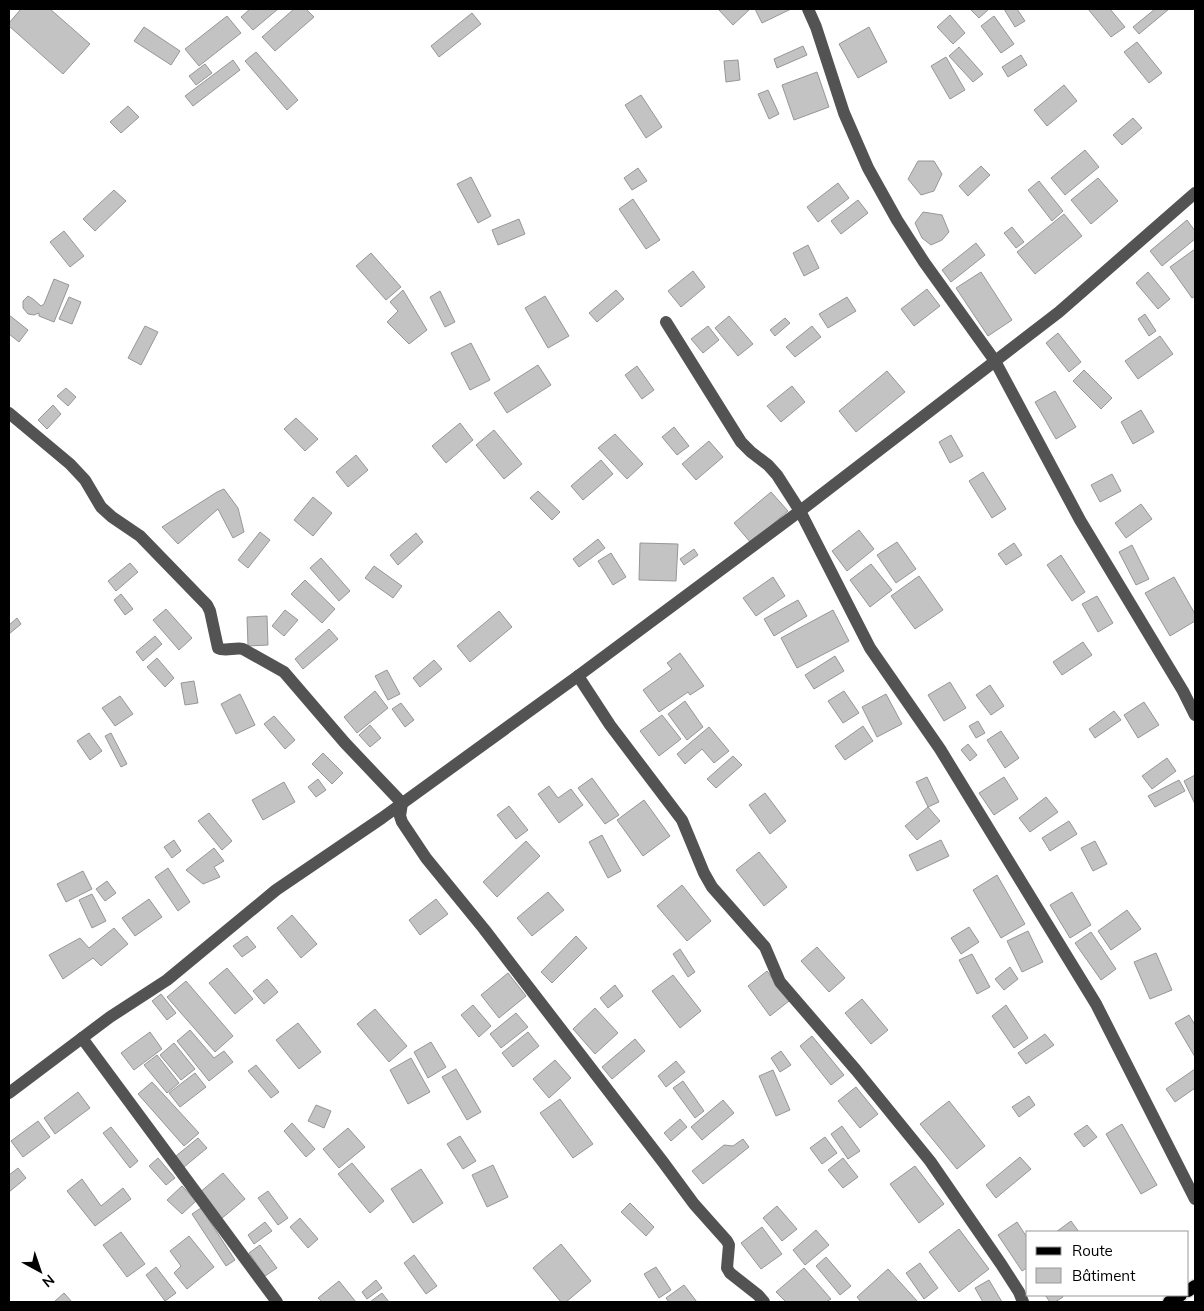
<svg xmlns="http://www.w3.org/2000/svg" width="1204" height="1311" viewBox="0 0 1204 1311" font-family="Mulish,sans-serif">
  <rect width="100%" height="100%" fill="#fff"/>
  <g fill="#c3c3c3" stroke="#979797">
    <polygon points="21,9 50,9 90,44 63,74 9,26 9,23"/>
    <polygon points="250,9 278,9 253,30 241,17"/>
    <polygon points="294,9 306,9 314,17 275,51 262,37"/>
    <polygon points="718,9 748,9 749,10 733,25"/>
    <polygon points="755,9 791,9 762,23"/>
    <polygon points="970,9 989,9 979,18"/>
    <polygon points="1004,9 1017,9 1025,21 1015,27"/>
    <polygon points="1088,9 1110,9 1125,27 1111,37"/>
    <polygon points="1155,9 1169,9 1139,34 1133,27"/>
    <polygon points="472,13 481,24 439,57 431,46"/>
    <polygon points="950,15 965,33 953,44 937,27"/>
    <polygon points="227,16 241,33 199,66 185,49"/>
    <polygon points="994,16 1014,44 1001,53 981,26"/>
    <polygon points="144,27 180,51 171,65 134,41"/>
    <polygon points="869,27 887,62 858,78 839,44"/>
    <polygon points="1137,42 1162,73 1149,83 1124,52"/>
    <polygon points="803,46 807,55 777,68 774,59"/>
    <polygon points="959,47 983,74 973,82 949,56"/>
    <polygon points="256,52 298,100 287,110 245,61"/>
    <polygon points="1021,55 1027,65 1008,77 1002,67"/>
    <polygon points="946,57 965,90 950,99 931,66"/>
    <polygon points="233,60 240,70 193,106 185,96"/>
    <polygon points="738,60 740,80 726,82 724,61"/>
    <polygon points="205,64 212,73 196,85 189,76"/>
    <polygon points="817,72 829,107 794,120 782,85"/>
    <polygon points="1064,85 1077,101 1047,126 1034,110"/>
    <polygon points="768,90 779,114 769,119 758,94"/>
    <polygon points="641,95 662,127 646,138 625,105"/>
    <polygon points="128,106 139,117 121,133 110,122"/>
    <polygon points="1133,118 1142,128 1122,145 1113,135"/>
    <polygon points="1085,150 1099,167 1065,195 1051,178"/>
    <polygon points="918,161 934,161 942,174 934,191 921,195 908,179"/>
    <polygon points="981,166 990,175 968,196 959,186"/>
    <polygon points="638,168 647,181 632,190 624,178"/>
    <polygon points="471,177 491,216 478,223 457,184"/>
    <polygon points="1098,178 1118,201 1091,224 1071,200"/>
    <polygon points="1039,181 1063,211 1052,221 1028,190"/>
    <polygon points="838,183 849,198 818,222 807,207"/>
    <polygon points="114,190 126,201 95,231 83,219"/>
    <polygon points="633,199 660,240 646,249 619,209"/>
    <polygon points="858,200 868,213 841,234 831,221"/>
    <polygon points="923,212 942,215 949,232 942,240 931,245 922,238 915,223"/>
    <polygon points="1064,214 1082,236 1035,274 1017,252"/>
    <polygon points="519,219 525,234 498,245 492,230"/>
    <polygon points="1187,220 1195,231 1195,239 1162,266 1150,251"/>
    <polygon points="1012,227 1024,242 1016,248 1004,233"/>
    <polygon points="64,231 84,256 70,267 50,242"/>
    <polygon points="976,243 985,255 951,282 942,270"/>
    <polygon points="808,245 819,268 804,276 793,253"/>
    <polygon points="1195,249 1195,296 1192,298 1170,267"/>
    <polygon points="371,253 401,287 386,300 356,266"/>
    <polygon points="693,271 705,287 681,307 668,291"/>
    <polygon points="981,272 1012,320 988,336 956,288"/>
    <polygon points="1148,272 1170,299 1158,309 1136,283"/>
    <polygon points="54,279 69,285 54,322 39,316 39,313 34,315 28,314 23,308 23,301 28,296 33,299 41,306 44,304"/>
    <polygon points="927,289 940,306 914,326 901,309"/>
    <polygon points="403,290 427,330 409,344 387,322 398,311 390,302"/>
    <polygon points="616,290 624,299 597,322 589,313"/>
    <polygon points="440,291 455,322 445,327 430,297"/>
    <polygon points="545,296 569,336 548,348 525,308"/>
    <polygon points="69,297 81,302 72,324 59,319"/>
    <polygon points="847,297 856,311 828,328 819,314"/>
    <polygon points="1145,314 1156,331 1149,336 1138,319"/>
    <polygon points="9,315 28,330 19,342 9,334"/>
    <polygon points="729,316 753,344 738,356 715,328"/>
    <polygon points="785,318 790,323 775,336 770,330"/>
    <polygon points="145,326 158,332 141,365 128,358"/>
    <polygon points="708,326 719,340 703,353 691,339"/>
    <polygon points="812,326 821,337 795,357 786,347"/>
    <polygon points="1058,333 1081,362 1069,372 1046,343"/>
    <polygon points="1160,336 1173,354 1138,379 1125,361"/>
    <polygon points="471,343 490,380 470,390 451,353"/>
    <polygon points="538,365 551,385 507,413 494,393"/>
    <polygon points="637,366 654,390 642,399 625,375"/>
    <polygon points="1084,370 1112,398 1101,409 1073,381"/>
    <polygon points="887,371 905,392 856,432 839,411"/>
    <polygon points="792,386 805,402 781,422 767,406"/>
    <polygon points="66,388 76,397 68,406 57,396"/>
    <polygon points="1055,391 1076,427 1056,439 1035,402"/>
    <polygon points="53,405 61,414 47,429 38,420"/>
    <polygon points="1141,410 1154,432 1133,444 1121,422"/>
    <polygon points="296,418 318,439 305,451 284,429"/>
    <polygon points="460,423 473,440 446,463 432,446"/>
    <polygon points="674,427 689,446 677,455 662,437"/>
    <polygon points="494,430 522,464 504,479 476,445"/>
    <polygon points="615,434 643,464 627,479 598,448"/>
    <polygon points="951,435 963,456 950,463 939,442"/>
    <polygon points="709,441 723,457 696,480 682,464"/>
    <polygon points="356,455 368,470 348,487 336,472"/>
    <polygon points="601,460 613,474 583,500 571,486"/>
    <polygon points="983,472 1006,509 992,518 969,481"/>
    <polygon points="1112,474 1121,491 1100,502 1091,485"/>
    <polygon points="224,489 238,508 244,532 233,538 218,509 178,544 162,527 217,492"/>
    <polygon points="538,491 560,512 552,520 530,498"/>
    <polygon points="771,492 788,511 751,543 734,523"/>
    <polygon points="313,497 332,513 313,536 294,520"/>
    <polygon points="1141,504 1152,519 1126,538 1115,523"/>
    <polygon points="859,530 874,549 847,571 832,551"/>
    <polygon points="260,532 270,540 248,568 238,560"/>
    <polygon points="416,533 423,542 398,565 390,555"/>
    <polygon points="598,539 605,548 579,567 573,559"/>
    <polygon points="897,542 916,569 896,583 877,555"/>
    <polygon points="640,543 678,544 676,581 639,580"/>
    <polygon points="1014,543 1022,555 1006,565 998,554"/>
    <polygon points="1132,545 1149,579 1136,585 1119,552"/>
    <polygon points="694,549 698,555 684,565 680,559"/>
    <polygon points="611,553 626,577 613,585 598,561"/>
    <polygon points="1061,555 1085,592 1072,601 1047,565"/>
    <polygon points="321,558 350,591 339,601 310,568"/>
    <polygon points="130,563 138,572 116,591 108,581"/>
    <polygon points="871,564 892,590 870,607 850,580"/>
    <polygon points="374,566 402,586 393,598 365,578"/>
    <polygon points="919,576 943,610 915,629 891,596"/>
    <polygon points="773,577 785,596 756,616 743,598"/>
    <polygon points="1174,577 1195,614 1195,621 1170,636 1145,593"/>
    <polygon points="305,580 335,609 322,623 291,594"/>
    <polygon points="121,594 133,609 125,615 114,600"/>
    <polygon points="1097,596 1113,623 1098,632 1082,604"/>
    <polygon points="798,600 807,616 774,636 764,619"/>
    <polygon points="166,609 192,638 179,650 153,620"/>
    <polygon points="285,610 298,620 284,636 272,626"/>
    <polygon points="833,610 849,641 797,668 781,638"/>
    <polygon points="499,611 512,627 470,662 457,646"/>
    <polygon points="267,616 268,645 248,646 247,617"/>
    <polygon points="17,618 21,624 9,634 9,625"/>
    <polygon points="329,629 338,639 303,669 295,659"/>
    <polygon points="155,636 162,644 143,661 136,652"/>
    <polygon points="1083,642 1092,655 1062,675 1053,662"/>
    <polygon points="680,653 704,686 690,695 688,692 659,712 643,690 672,669 667,663"/>
    <polygon points="835,656 844,671 814,689 805,675"/>
    <polygon points="157,658 174,678 165,687 147,667"/>
    <polygon points="434,660 442,669 420,687 413,678"/>
    <polygon points="387,670 400,694 388,700 375,676"/>
    <polygon points="194,681 198,703 185,705 181,683"/>
    <polygon points="950,682 966,708 944,721 928,695"/>
    <polygon points="990,685 1004,706 991,715 976,695"/>
    <polygon points="375,691 388,708 357,733 344,717"/>
    <polygon points="844,691 859,713 843,723 828,701"/>
    <polygon points="240,694 255,725 236,734 221,704"/>
    <polygon points="886,694 902,724 877,737 862,707"/>
    <polygon points="120,696 133,714 115,726 102,708"/>
    <polygon points="685,701 703,727 687,740 668,714"/>
    <polygon points="1144,702 1159,725 1138,738 1124,715"/>
    <polygon points="401,703 414,720 405,727 392,709"/>
    <polygon points="1114,711 1121,720 1095,738 1089,729"/>
    <polygon points="662,715 681,739 659,756 640,731"/>
    <polygon points="274,716 295,740 285,749 264,724"/>
    <polygon points="978,721 985,733 976,738 969,726"/>
    <polygon points="370,725 381,738 370,747 359,735"/>
    <polygon points="863,726 873,741 845,760 835,746"/>
    <polygon points="709,727 729,751 714,763 702,749 685,764 677,754"/>
    <polygon points="1001,731 1019,758 1005,768 987,740"/>
    <polygon points="89,733 102,751 90,760 77,741"/>
    <polygon points="111,733 127,764 121,767 105,736"/>
    <polygon points="968,744 977,755 970,761 961,750"/>
    <polygon points="323,753 343,773 332,784 312,764"/>
    <polygon points="733,756 742,765 716,788 707,779"/>
    <polygon points="1167,758 1176,771 1152,789 1142,776"/>
    <polygon points="1195,775 1195,804 1184,781"/>
    <polygon points="927,777 939,802 928,807 916,782"/>
    <polygon points="1004,777 1018,799 994,815 979,793"/>
    <polygon points="592,778 619,815 605,824 578,788"/>
    <polygon points="318,779 326,790 316,797 308,787"/>
    <polygon points="1179,780 1185,791 1155,807 1148,796"/>
    <polygon points="284,782 295,802 263,820 252,800"/>
    <polygon points="549,786 558,798 571,789 583,805 559,823 538,794"/>
    <polygon points="765,793 786,821 770,834 749,805"/>
    <polygon points="1046,797 1058,812 1030,832 1019,818"/>
    <polygon points="644,800 670,836 643,856 617,820"/>
    <polygon points="509,806 528,830 516,839 497,815"/>
    <polygon points="928,807 940,821 917,840 905,826"/>
    <polygon points="209,813 232,841 222,850 198,821"/>
    <polygon points="1069,821 1077,834 1050,851 1042,838"/>
    <polygon points="602,835 621,871 608,878 589,842"/>
    <polygon points="174,840 181,851 172,858 164,847"/>
    <polygon points="941,840 949,856 917,871 909,855"/>
    <polygon points="526,841 540,856 497,897 483,882"/>
    <polygon points="1095,841 1107,864 1093,871 1081,848"/>
    <polygon points="214,848 224,861 214,867 220,877 203,884 186,870"/>
    <polygon points="759,852 787,887 764,906 736,870"/>
    <polygon points="168,868 190,902 178,911 155,877"/>
    <polygon points="83,871 92,889 66,902 57,884"/>
    <polygon points="997,875 1025,924 1001,938 973,890"/>
    <polygon points="107,881 116,893 105,901 96,889"/>
    <polygon points="682,885 711,921 687,941 657,906"/>
    <polygon points="548,892 564,910 532,936 517,918"/>
    <polygon points="1072,892 1091,925 1070,938 1050,905"/>
    <polygon points="92,894 106,921 92,928 79,900"/>
    <polygon points="149,899 162,917 135,936 122,918"/>
    <polygon points="436,899 448,914 420,935 409,920"/>
    <polygon points="1127,910 1141,929 1111,950 1098,931"/>
    <polygon points="292,915 317,944 301,958 277,928"/>
    <polygon points="969,927 979,942 961,954 951,938"/>
    <polygon points="114,928 128,944 101,966 93,958 63,979 49,955 80,938 89,948"/>
    <polygon points="1028,931 1043,962 1022,972 1007,941"/>
    <polygon points="1091,932 1116,969 1101,980 1075,943"/>
    <polygon points="247,936 256,947 242,957 233,946"/>
    <polygon points="576,936 587,948 552,983 541,972"/>
    <polygon points="817,947 845,978 829,992 801,961"/>
    <polygon points="680,949 695,972 688,977 673,954"/>
    <polygon points="1156,953 1172,990 1150,999 1134,962"/>
    <polygon points="972,954 990,987 977,994 959,960"/>
    <polygon points="1010,967 1018,979 1004,990 995,979"/>
    <polygon points="227,968 253,999 235,1014 209,983"/>
    <polygon points="767,971 789,1001 770,1016 748,986"/>
    <polygon points="508,973 526,996 499,1018 481,995"/>
    <polygon points="673,975 701,1011 680,1028 652,991"/>
    <polygon points="267,979 278,992 264,1004 253,991"/>
    <polygon points="186,981 233,1036 215,1052 167,997"/>
    <polygon points="615,985 623,996 608,1008 600,998"/>
    <polygon points="161,994 176,1013 167,1020 152,1001"/>
    <polygon points="862,999 888,1030 871,1044 845,1013"/>
    <polygon points="473,1005 491,1026 479,1037 461,1015"/>
    <polygon points="1006,1005 1028,1038 1014,1048 992,1016"/>
    <polygon points="595,1008 618,1033 595,1054 573,1029"/>
    <polygon points="375,1009 407,1046 389,1062 357,1024"/>
    <polygon points="516,1013 528,1027 501,1048 490,1034"/>
    <polygon points="1189,1015 1195,1025 1195,1057 1175,1023"/>
    <polygon points="298,1023 321,1052 299,1069 276,1040"/>
    <polygon points="190,1030 214,1058 224,1051 233,1062 209,1081 177,1041"/>
    <polygon points="150,1032 162,1049 134,1070 121,1053"/>
    <polygon points="528,1032 539,1046 513,1067 502,1053"/>
    <polygon points="1045,1034 1054,1045 1026,1064 1018,1053"/>
    <polygon points="812,1036 844,1075 831,1085 800,1046"/>
    <polygon points="635,1039 645,1051 612,1079 602,1067"/>
    <polygon points="431,1042 446,1067 428,1078 414,1052"/>
    <polygon points="174,1043 195,1069 181,1080 160,1055"/>
    <polygon points="781,1051 791,1065 780,1072 771,1058"/>
    <polygon points="157,1055 179,1083 167,1093 144,1065"/>
    <polygon points="411,1058 430,1092 408,1104 390,1070"/>
    <polygon points="555,1060 571,1078 549,1098 533,1079"/>
    <polygon points="676,1061 685,1072 666,1087 658,1076"/>
    <polygon points="256,1065 279,1092 271,1098 248,1071"/>
    <polygon points="456,1069 481,1112 467,1120 442,1077"/>
    <polygon points="1195,1069 1195,1088 1175,1102 1166,1089"/>
    <polygon points="773,1070 790,1110 776,1116 759,1076"/>
    <polygon points="195,1073 206,1087 180,1107 169,1093"/>
    <polygon points="683,1081 704,1111 695,1118 673,1088"/>
    <polygon points="152,1082 199,1133 184,1146 138,1094"/>
    <polygon points="856,1087 878,1114 860,1128 838,1101"/>
    <polygon points="78,1092 90,1108 55,1134 44,1118"/>
    <polygon points="1029,1096 1035,1105 1019,1117 1012,1107"/>
    <polygon points="560,1099 593,1144 573,1158 540,1113"/>
    <polygon points="723,1100 734,1113 702,1140 691,1127"/>
    <polygon points="949,1101 985,1146 957,1169 920,1124"/>
    <polygon points="316,1105 331,1111 324,1128 308,1121"/>
    <polygon points="680,1119 687,1127 671,1141 664,1133"/>
    <polygon points="38,1121 50,1137 23,1157 11,1141"/>
    <polygon points="292,1123 315,1149 306,1157 284,1131"/>
    <polygon points="1122,1124 1157,1185 1141,1194 1106,1134"/>
    <polygon points="1087,1125 1097,1137 1084,1147 1074,1134"/>
    <polygon points="842,1126 860,1151 848,1159 831,1134"/>
    <polygon points="111,1127 138,1161 130,1168 103,1133"/>
    <polygon points="348,1128 365,1147 339,1168 323,1149"/>
    <polygon points="460,1136 476,1161 463,1169 447,1144"/>
    <polygon points="825,1137 837,1153 822,1164 810,1148"/>
    <polygon points="198,1138 207,1148 184,1167 176,1156"/>
    <polygon points="743,1139 749,1147 703,1184 692,1171 724,1145 733,1146"/>
    <polygon points="1020,1157 1031,1169 996,1198 986,1185"/>
    <polygon points="158,1158 175,1178 166,1185 149,1166"/>
    <polygon points="843,1158 858,1177 843,1188 828,1170"/>
    <polygon points="352,1163 384,1201 370,1213 338,1174"/>
    <polygon points="493,1165 508,1197 487,1207 472,1175"/>
    <polygon points="915,1166 944,1204 919,1223 890,1184"/>
    <polygon points="18,1168 26,1178 9,1192 9,1175"/>
    <polygon points="421,1169 443,1203 413,1223 391,1189"/>
    <polygon points="223,1173 245,1199 221,1219 199,1193"/>
    <polygon points="82,1179 101,1206 123,1188 131,1199 95,1226 67,1191"/>
    <polygon points="182,1186 196,1201 182,1214 167,1200"/>
    <polygon points="268,1191 288,1218 278,1225 258,1198"/>
    <polygon points="630,1203 654,1227 646,1236 621,1212"/>
    <polygon points="777,1206 797,1229 782,1241 763,1218"/>
    <polygon points="201,1208 235,1260 226,1266 192,1214"/>
    <polygon points="300,1218 318,1239 308,1248 290,1227"/>
    <polygon points="1071,1221 1079,1232 1056,1232"/>
    <polygon points="265,1222 272,1231 254,1244 248,1235"/>
    <polygon points="1017,1222 1028,1239 1028,1267 1022,1271 998,1235"/>
    <polygon points="762,1227 782,1254 761,1269 741,1243"/>
    <polygon points="959,1229 989,1269 959,1292 929,1252"/>
    <polygon points="816,1230 829,1245 805,1265 793,1250"/>
    <polygon points="121,1232 145,1264 127,1277 103,1245"/>
    <polygon points="189,1236 214,1267 187,1289 174,1273 181,1266 170,1251"/>
    <polygon points="561,1244 591,1281 566,1302 561,1302 533,1268"/>
    <polygon points="260,1245 277,1268 265,1276 249,1253"/>
    <polygon points="414,1255 437,1286 426,1294 404,1263"/>
    <polygon points="826,1257 851,1286 840,1295 816,1266"/>
    <polygon points="920,1263 938,1288 924,1299 906,1273"/>
    <polygon points="156,1267 176,1293 165,1301 146,1275"/>
    <polygon points="656,1267 671,1290 659,1298 644,1274"/>
    <polygon points="804,1268 831,1299 826,1302 786,1302 776,1292"/>
    <polygon points="888,1269 918,1302 861,1302 857,1297"/>
    <polygon points="376,1280 382,1288 367,1299 362,1292"/>
    <polygon points="989,1280 1002,1302 983,1302 975,1288"/>
    <polygon points="339,1281 356,1302 322,1302 318,1298"/>
    <polygon points="684,1285 697,1302 669,1302 666,1298"/>
    <polygon points="64,1293 72,1302 54,1302"/>
    <polygon points="382,1293 389,1302 370,1302"/>
    <polygon points="1045,1295 1062,1295 1063,1297 1055,1302 1050,1302"/>
  </g>
  <g fill="none" stroke-linecap="round" stroke-linejoin="round">
    <defs>
      <g id="major">
        <polyline points="1188,1291 1195,1286"/>
        <polyline points="1169,1302 1181,1295"/>
      </g>
    </defs>
    <use href="#major" stroke="#dbdbdb" stroke-width="15"/>
    <g stroke="#535353" stroke-width="12">
      <polyline points="808,9 816,27 844,113 868,168 897,220 924,262 995,361 1080,520 1183,691 1195,715"/>
      <polyline points="666,322 741,442 751,452 768,465 777,475 800,511 870,648 940,749 1096,1004 1195,1199"/>
      <path d="M9,413L70,464L85,480L101,507L112,517L140,536L207,605L210,611L218,648C225,652 235,647 243,649L284,672L345,743L402,803L400,816L402,822L426,858L484,929L663,1162L694,1204L727,1241L729,1245L727,1268L730,1273L758,1295L764,1302"/>
      <polyline points="578,676 610,725 682,820 704,873 712,887 765,947 780,982 856,1070 930,1161 1001,1264 1019,1292 1023,1302"/>
      <polyline points="82,1038 277,1302"/>
      <polyline points="9,1093 110,1017 167,980 276,890 382,818 578,676 800,511 1059,312 1195,193"/>
    </g>
    <use href="#major" stroke="#000" stroke-width="12"/>
  </g>
  <rect width="1204" height="1311" fill="none" stroke="#000000" stroke-width="20"/>
  <rect x="1026" y="1231" width="162" height="65" fill="#ffffff" stroke="#999999"/>
  <rect x="1036" y="1247" width="25" height="8" fill="#000000" stroke="#999999"/>
  <text x="1072" y="1256" font-size="15" fill="#000000">Route</text>
  <rect x="1036" y="1268" width="25" height="15" fill="#c3c3c3" stroke="#999999"/>
  <text x="1072" y="1281" font-size="15" fill="#000000">Bâtiment</text>
  <g transform="translate(40 1271) rotate(140)" stroke="#ffffff" stroke-width="4" paint-order="stroke">
  <path d="M0-4L9 19L0 12L-9 19Z" fill="#000000"/>
  <text y="-8" font-size="14" font-weight="bold" text-anchor="middle" fill="#000000">N</text>
  </g>
</svg>
